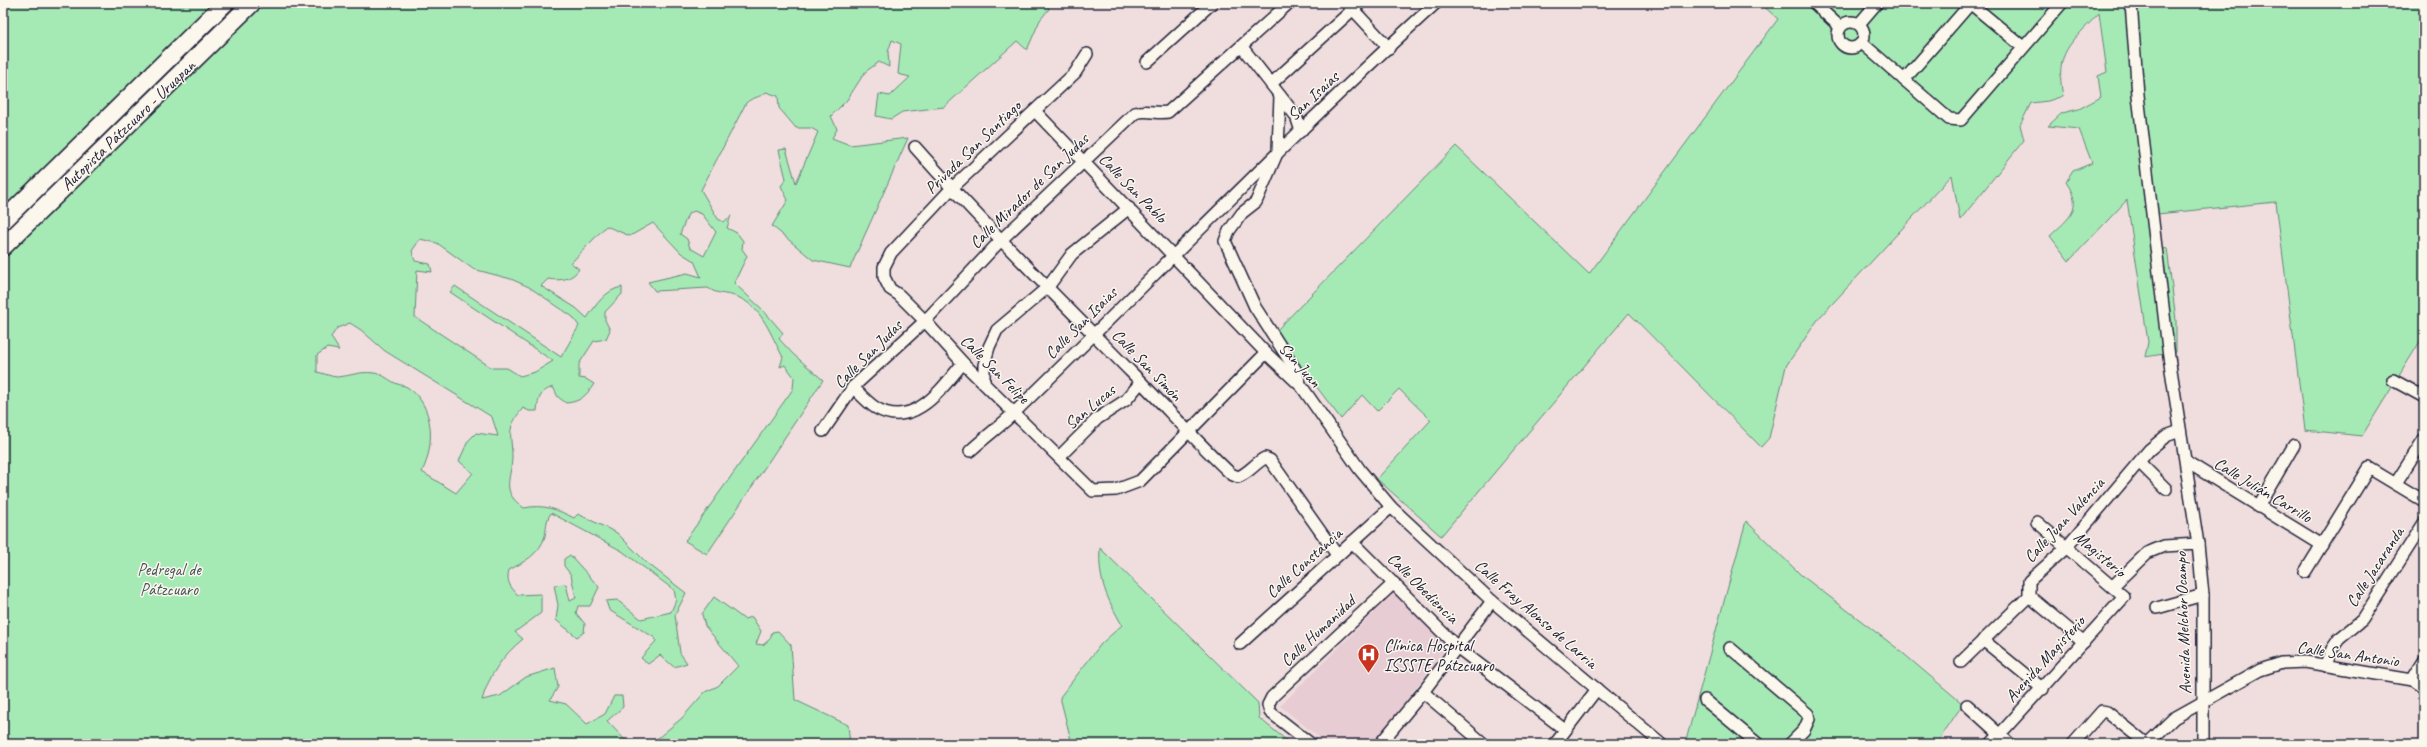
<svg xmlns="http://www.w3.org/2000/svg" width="2427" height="747" viewBox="0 0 2427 747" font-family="Caveat,sans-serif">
  <rect width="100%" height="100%" fill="#f0dede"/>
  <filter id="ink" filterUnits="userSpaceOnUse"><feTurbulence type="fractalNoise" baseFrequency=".025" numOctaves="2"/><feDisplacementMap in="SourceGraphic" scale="8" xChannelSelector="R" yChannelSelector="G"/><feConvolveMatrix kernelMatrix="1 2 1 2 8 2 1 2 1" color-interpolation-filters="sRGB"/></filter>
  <g filter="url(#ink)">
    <polygon fill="#e8ccd4" points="1393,593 1449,644 1374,744 1327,744 1280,706"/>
    <g fill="#a5eab5" stroke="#648678" fill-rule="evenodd">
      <path d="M3,3H1046L1049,9L1040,20L1027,50L1017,41L944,107L902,112L891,119L876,116L879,94L890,96L910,77L898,74L901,44L892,40L888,52L889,67L879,62L865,72L847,100L831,116L837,129L832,138L850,145L908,138L850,268L813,260L772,226L788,200L781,186L786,179L779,150L786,149L796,183L818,132L811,128H796L779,108L778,96L766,92C760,98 752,97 746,103L701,190L718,219L724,222L731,215L727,228L737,233L743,241L742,249L747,256L734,283L763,310L783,333L779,339L793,354L823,380L707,554L685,541L793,389L794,377L785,365L780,367L783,357C771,336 763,309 740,298C730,293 717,295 708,288L655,291L648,282L687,273L701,277L694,261L681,253L653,223L630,236L606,226L571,263L579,269C572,280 560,281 548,279L541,286L576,308L587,318C596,305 605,290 622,287V294L605,312V320L610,330L606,339L594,341L579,364V378L586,379L594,384C586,396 580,402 566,403L558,397L553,387C540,391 538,399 537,411H529L523,408C505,430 512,433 512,458C511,481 500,491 524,508C544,504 556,509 574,518L578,514L617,533L647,563L686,593L675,615L680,653L687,663L674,667L660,655L648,664L641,658L656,641L655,638L609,610L606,601L617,600L641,619L671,612L676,600L674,590L622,551L551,513C545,522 547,527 545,536C540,554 524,562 509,570C506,581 510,587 518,595L541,594V613L515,632L523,639C503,655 489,675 482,700L500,696L526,677L555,668L558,687L550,700L566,704L587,724L605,714L614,696H622L623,707L607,721L625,740L648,743L658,738L682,718L705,692L718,686L738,666L705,626L702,614L714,597L744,619L752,617L761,631L756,644L763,645L770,639L772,632L778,631L791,645L795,700L848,725L850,744H3ZM694,211L702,214L716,232L704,256L690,248L687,239L680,234L688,214ZM420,239L437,243L473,269L511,279L529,287L573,317L579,326L561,357L455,286L450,292L553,361L535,372L520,376L507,368H492L415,317L417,270L432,272L430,264L415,261L412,251ZM350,323L361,330L385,351L492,417L498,436L476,433L468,441L459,461L473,473L456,493L422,472C435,445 435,405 407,387C403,385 399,385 395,383C387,379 383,374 374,373C359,371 351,376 337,377C332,377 323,373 317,372V355L327,348L339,350L331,337L337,328Z"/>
      <path d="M1760,3H2424V335L2362,436L2305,430L2276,202L2157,214L2162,249L2167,248L2176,320V352L2145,357L2148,342L2127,200L2069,261L2050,236C2070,217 2084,209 2066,182L2073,171L2092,163L2079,129L2048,126L2062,113L2079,109L2101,97L2098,76L2107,72L2099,13C2071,44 2054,51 2063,96L2048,101L2031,103L2020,125L2024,140L1960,220L1952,175L1819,318L1786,366L1769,438L1761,447L1629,313L1441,536L1377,479L1431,420L1399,389L1377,411L1362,395L1341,419L1275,332L1456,146L1589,274L1778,19Z"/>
      <polygon points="1746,521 1801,575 1898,649 1963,704 1936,744 1685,744"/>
      <path d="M1100,548L1258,703L1259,718L1291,744H1072L1060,697L1101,644L1122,625C1107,598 1098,581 1100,548Z"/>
      <polygon points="570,555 599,587 590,606 578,606 576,613 585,624 584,632 577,637 556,620 558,605 554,585 566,584 570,601 576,598 571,575 564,566 564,559"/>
    </g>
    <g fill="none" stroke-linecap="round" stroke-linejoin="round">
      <defs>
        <g id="minor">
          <polyline points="1347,3 1389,48"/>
          <polyline points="1814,3 1840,27"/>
          <polyline points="1970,3 2023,47"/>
          <polyline points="2131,3 2138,95 2169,357 2198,544 2203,595 2203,744"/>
          <circle cx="1851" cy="35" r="13"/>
          <polyline points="1859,24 1877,3"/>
          <polyline points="1862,43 1949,119 1961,120 2062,3"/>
          <polyline points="1242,47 1296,116 1301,131"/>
          <polyline points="1087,54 1075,73 952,188 891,253 884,267 884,277 890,289 899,295 925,321 963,363 1093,491 1116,490 1140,481 1266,353"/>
          <polyline points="1147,62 1212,3"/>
          <polyline points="1904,80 1971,3"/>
          <polyline points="1271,84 1360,3"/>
          <polyline points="1280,96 1278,151 1256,202 1242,213 1229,231 1225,241 1255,307 1295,369 1300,383"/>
          <polyline points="1035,111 1266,353 1302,387 1360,470 1391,507 1492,601 1662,744"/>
          <path d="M915,147C984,225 1058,298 1131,372C1165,406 1196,441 1231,474L1238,477C1249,473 1255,463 1265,458L1270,460L1337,555"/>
          <polyline points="2393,380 2424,397"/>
          <polyline points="984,383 984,365 989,347 997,330 1048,287 1072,254 1129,208"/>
          <path d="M853,387C860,394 868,403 876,408C914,430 942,388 963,363"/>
          <path d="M823,431L853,387L925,321L1001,240L1135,113C1146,109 1156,114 1168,112L1289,3"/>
          <path d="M970,451C985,437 1002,425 1016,411C1156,275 1292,134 1436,3"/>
          <polyline points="1059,457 1097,419 1126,400 1141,382"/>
          <polyline points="2187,462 2322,545"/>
          <polyline points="2140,463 2166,489"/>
          <polyline points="2396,483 2424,439"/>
          <polyline points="2258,507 2294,445"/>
          <polyline points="1352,542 1458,648 1565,730"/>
          <polyline points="2305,572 2369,468 2424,501"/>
          <polyline points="2113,586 2147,553 2164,546 2198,544"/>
          <polyline points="2029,596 2084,642"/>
          <polyline points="2157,608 2203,595"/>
          <polyline points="1983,640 2043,689"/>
          <polyline points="1240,644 1391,507"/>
          <polyline points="1730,648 1808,714 1809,719 1804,730 1790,744"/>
          <polyline points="1961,662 2029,596 2029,581 2066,548 2149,450 2166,436 2180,431"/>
          <polyline points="2325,666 2332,649 2339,639 2362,620 2424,523"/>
          <polyline points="2412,680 2424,661"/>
          <polyline points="1423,692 1484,744"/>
          <polyline points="1705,700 1758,744"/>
          <polyline points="1967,705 2010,744"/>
          <polyline points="1311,744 1270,712 1268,705 1272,697 1394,583"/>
          <polyline points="1380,744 1423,692 1492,601"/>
          <polyline points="1555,744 1597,689"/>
          <polyline points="1991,744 2124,597 2037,522"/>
          <polyline points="2073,744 2102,711 2107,712 2147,744"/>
          <polyline points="2147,744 2174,718 2260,670 2282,663 2305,662 2412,680 2424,688"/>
        </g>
        <g id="highway">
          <polyline points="3,221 225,3"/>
          <polyline points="3,247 252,3"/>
        </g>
      </defs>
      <use href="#minor" stroke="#22223b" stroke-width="14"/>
      <use href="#highway" stroke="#22223b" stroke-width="20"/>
      <use href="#minor" stroke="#fbf7ec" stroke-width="11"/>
      <use href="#highway" stroke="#fbf7ec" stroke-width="17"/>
    </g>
  </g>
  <defs>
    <symbol id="hospital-pin" viewBox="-11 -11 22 30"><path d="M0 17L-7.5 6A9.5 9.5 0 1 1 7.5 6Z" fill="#c8321e" stroke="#fbf7ec"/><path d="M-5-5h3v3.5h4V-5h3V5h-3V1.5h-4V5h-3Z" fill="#fff"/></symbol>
  </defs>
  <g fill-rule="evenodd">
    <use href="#hospital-pin" x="1356" y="642" width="25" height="34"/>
  </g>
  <g text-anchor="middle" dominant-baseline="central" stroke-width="3" stroke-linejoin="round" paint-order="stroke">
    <g font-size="17" fill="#22223b" stroke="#fbf7ec">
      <text transform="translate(1313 96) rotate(-43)">San Isaías</text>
      <text transform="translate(128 125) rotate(-44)">Autopista Pátzcuaro - Uruapan</text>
      <text transform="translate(973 147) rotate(-44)">Privada San Santiago</text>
      <text transform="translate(1133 188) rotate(46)">Calle San Pablo</text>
      <text transform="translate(1029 191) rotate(-44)">Calle Mirador de San Judas</text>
      <text transform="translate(1081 323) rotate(-45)">Calle San Isaias</text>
      <text transform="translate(868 354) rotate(-45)">Calle San Judas</text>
      <text transform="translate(1147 365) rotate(46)">Calle San Simón</text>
      <text transform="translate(1300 365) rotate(48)">San Juan</text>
      <text transform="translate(995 369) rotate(45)">Calle San Felipe</text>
      <text transform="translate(1090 407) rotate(-40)">San Lucas</text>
      <text transform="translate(2263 490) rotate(31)">Calle Julián Carrillo</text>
      <text transform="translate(2064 520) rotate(-47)">Calle Juan Valencia</text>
      <text transform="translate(2100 554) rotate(40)">Magisterio</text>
      <text transform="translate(1304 563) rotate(-42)">Calle Constancia</text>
      <text transform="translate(2375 567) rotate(-57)">Calle Jacaranda</text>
      <text transform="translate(1423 588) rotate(45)">Calle Obediencia</text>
      <text transform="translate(1536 614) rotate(41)">Calle Fray Alonso de Larria</text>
      <text transform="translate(2183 623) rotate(-92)">Avenida Melchor Ocampo</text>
      <text transform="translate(1318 631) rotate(-43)">Calle Humanidad</text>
      <text transform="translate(2348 654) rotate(8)">Calle San Antonio</text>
      <text transform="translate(2045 659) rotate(-48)">Avenida Magisterio</text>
    </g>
    <g font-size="17" fill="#43545a" stroke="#fbf7ec">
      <text x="169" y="569">Pedregal de<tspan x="169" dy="20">Pátzcuaro</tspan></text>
    </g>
    <g font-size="17" fill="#22223b" stroke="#fbf7ec" text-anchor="start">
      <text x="1384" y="645">Clínica Hospital<tspan x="1384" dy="20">ISSSTE Pátzcuaro</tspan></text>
    </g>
  </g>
  <rect width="2427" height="747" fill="none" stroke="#fbf7ec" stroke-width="16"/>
  <rect x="8" y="8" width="2411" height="731" fill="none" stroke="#22223b" stroke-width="1.5" filter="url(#ink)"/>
</svg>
